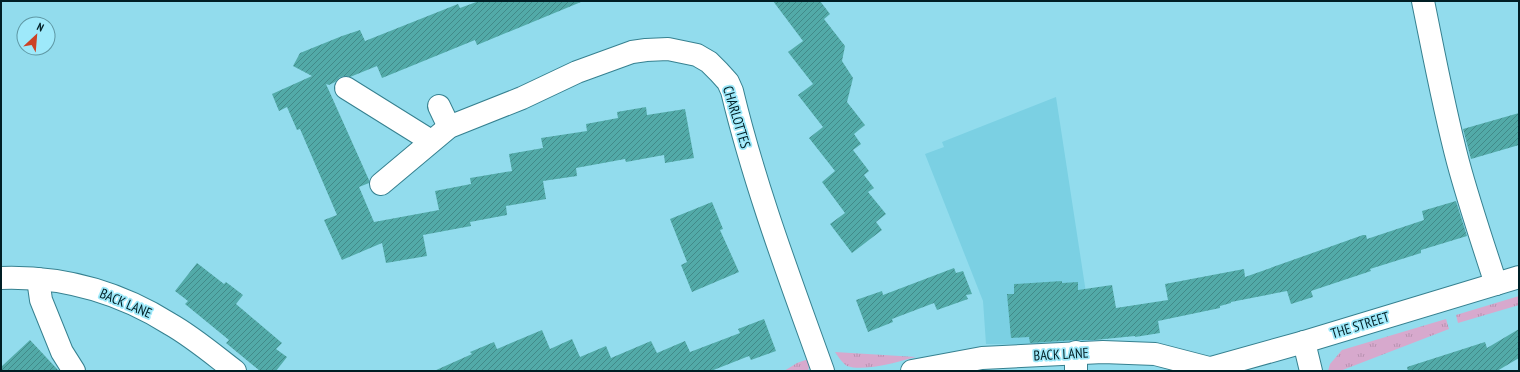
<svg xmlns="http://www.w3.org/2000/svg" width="1520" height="372" viewBox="0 0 1520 372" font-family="'PT Sans Narrow',sans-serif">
  <defs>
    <pattern id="grass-tufts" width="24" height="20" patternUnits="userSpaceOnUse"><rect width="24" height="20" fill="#d7a9cd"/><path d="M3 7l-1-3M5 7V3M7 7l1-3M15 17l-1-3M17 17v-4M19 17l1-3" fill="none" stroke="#b791b0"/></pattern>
    <pattern id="building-hatch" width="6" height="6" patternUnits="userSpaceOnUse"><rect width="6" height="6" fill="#52aaa8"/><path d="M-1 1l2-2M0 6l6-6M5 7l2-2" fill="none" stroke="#428a89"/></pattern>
  </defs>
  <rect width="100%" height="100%" fill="#92dced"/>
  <polygon fill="#7bd0e3" points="1056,97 1094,345 986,344 983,301 925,154 944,147 942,142"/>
  <g fill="url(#grass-tufts)">
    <polygon points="1519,296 1519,305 1458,323 1456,315"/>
    <polygon points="1446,319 1449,329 1340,371 1328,371 1330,364 1342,350"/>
    <path d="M835,352L916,357C897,362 864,372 847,366C842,363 838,356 835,352Z"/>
    <polygon points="811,358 808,371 784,371 797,363"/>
  </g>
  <g fill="url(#building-hatch)">
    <polygon points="479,1 581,1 581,2 477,45 475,40 382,78 377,66 350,77 346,76 340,77 335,82 329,85 326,84 369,180 369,183 359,187 374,222 439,210 435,191 471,184 470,178 512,171 509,154 543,148 541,138 587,131 586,124 618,118 617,112 646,107 647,115 685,109 694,158 665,163 664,155 626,162 625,159 576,168 577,176 543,181 546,199 506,206 507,215 470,222 471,226 423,235 427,256 386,263 382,243 342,260 324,220 337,215 300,129 297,130 287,107 279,111 272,94 312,76 293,66 300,53 342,36 360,30 365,41 458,4 460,8"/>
    <polygon points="773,1 820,1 830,14 824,19 845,46 842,61 853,78 847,102 865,125 854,134 861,144 853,150 869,171 864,175 874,188 868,192 886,214 876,222 882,230 852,253 830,224 845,213 822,182 835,171 809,138 823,127 798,95 813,84 788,52 803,41"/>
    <polygon points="1519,113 1519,145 1471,159 1463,129"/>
    <polygon points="1456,201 1467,236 1421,250 1421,253 1370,269 1371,271 1311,291 1313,297 1291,304 1287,291 1231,302 1231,303 1220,306 1220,308 1158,321 1160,333 1135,337 1135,336 1095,340 1076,340 1030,343 1029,337 1011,338 1007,294 1014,294 1014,284 1062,281 1062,283 1078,282 1078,290 1112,285 1116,308 1168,300 1165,284 1244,269 1245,277 1363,235 1366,235 1367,239 1424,220 1422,211"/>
    <polygon points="712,202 723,229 720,230 739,272 692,292 681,265 687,262 670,219"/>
    <polygon points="197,263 224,284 226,282 243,295 236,304 282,343 276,349 287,357 276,371 260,371 226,343 229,340 185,304 188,301 175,291"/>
    <polygon points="954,268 956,273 963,271 972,294 966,295 968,299 937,310 934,303 892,319 893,322 868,332 856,300 882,291 883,295"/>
    <polygon points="764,319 776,351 751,360 749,356 711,371 434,371 472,354 470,352 494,342 497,349 542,330 550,349 572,339 580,357 606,346 611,358 651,341 657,353 685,341 690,352 740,333 738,329"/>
    <polygon points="1519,329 1519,358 1497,371 1408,371 1407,367 1485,342 1487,348"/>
    <polygon points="30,340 59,371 1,371 1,367"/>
  </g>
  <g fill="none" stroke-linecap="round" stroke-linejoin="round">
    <defs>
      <g id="minor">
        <path d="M1423,1C1434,55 1444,109 1458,162C1469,203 1483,244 1496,284"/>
        <polyline points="346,88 431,141"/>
        <polyline points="439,106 449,127"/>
        <path d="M381,184L449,127L522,98L577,72L632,52L646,50L668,49L697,55L709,62L719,72L728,82L732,91C755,187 790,279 823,371"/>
        <path d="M1,278C61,276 119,292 170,324C193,337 214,355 235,371"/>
        <polyline points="38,279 41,300 62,352 74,371"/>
        <polyline points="1304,342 1311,371"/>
        <polyline points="912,371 982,358 1103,352 1155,354 1209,368"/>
        <polyline points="1076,371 1076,352"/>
        <polyline points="1200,371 1304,342 1519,277"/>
      </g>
    </defs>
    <use href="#minor" stroke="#368190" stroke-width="24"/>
    <use href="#minor" stroke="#fff" stroke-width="22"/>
  </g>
  <g text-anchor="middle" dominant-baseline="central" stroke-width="3.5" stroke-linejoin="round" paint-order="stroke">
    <g font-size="14" fill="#001e24" stroke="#9ee9fa">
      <text transform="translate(737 117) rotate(73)">CHARLOTTES</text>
      <text transform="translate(126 303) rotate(23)">BACK LANE</text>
      <text transform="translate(1360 325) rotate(-17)">THE STREET</text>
      <text transform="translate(1061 354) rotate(-3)">BACK LANE</text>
    </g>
  </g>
  <rect width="1520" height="372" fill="none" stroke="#001e24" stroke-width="4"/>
  <g transform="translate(36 36) rotate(26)"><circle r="19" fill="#9ee9fa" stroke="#5f98a4"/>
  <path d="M0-3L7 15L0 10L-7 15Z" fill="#cc4225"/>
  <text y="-6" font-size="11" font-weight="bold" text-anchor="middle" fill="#001e24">N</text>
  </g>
</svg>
